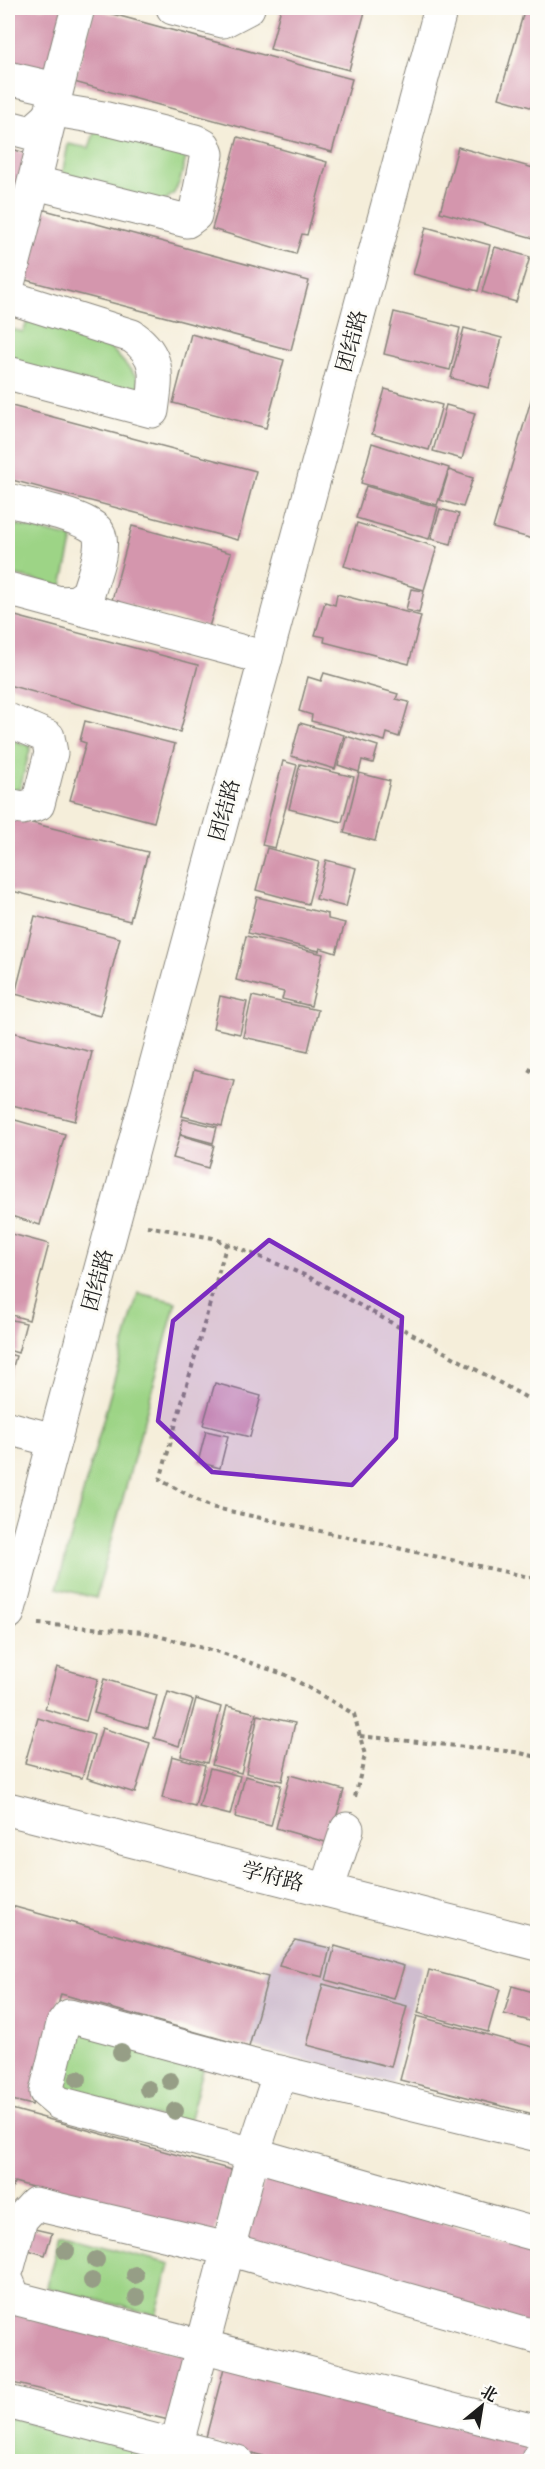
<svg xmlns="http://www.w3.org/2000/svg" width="545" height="2469" viewBox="0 0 545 2469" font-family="'Libre Caslon Text','Noto Serif SC',serif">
  <rect width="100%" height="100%" fill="#fdfcf7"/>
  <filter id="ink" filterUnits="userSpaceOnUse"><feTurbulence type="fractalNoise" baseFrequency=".0167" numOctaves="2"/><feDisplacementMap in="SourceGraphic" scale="12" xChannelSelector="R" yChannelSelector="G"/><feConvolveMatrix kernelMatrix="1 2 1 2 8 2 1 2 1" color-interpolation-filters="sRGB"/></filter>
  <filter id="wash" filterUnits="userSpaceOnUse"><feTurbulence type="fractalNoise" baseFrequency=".008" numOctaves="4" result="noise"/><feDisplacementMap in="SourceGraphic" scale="24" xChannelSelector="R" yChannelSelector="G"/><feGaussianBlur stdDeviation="1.35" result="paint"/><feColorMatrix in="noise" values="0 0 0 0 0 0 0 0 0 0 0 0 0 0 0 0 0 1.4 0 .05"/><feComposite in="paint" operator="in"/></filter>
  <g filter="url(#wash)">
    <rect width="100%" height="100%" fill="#f5eeda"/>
    <polygon fill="#cfbdcf" points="295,1933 422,1966 392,2083 250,2046 269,1977 265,1975"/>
    <g fill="#9dd486" stroke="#5c7851" stroke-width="1.5">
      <polygon points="96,127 188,150 180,181 174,193 162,203 62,176 68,144 89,148"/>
      <polygon points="29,318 100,336 138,378 140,396 8,362 10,329 23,332"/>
      <polygon points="8,523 73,538 62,586 8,574"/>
      <polygon points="8,739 31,746 20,788 9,792"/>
      <polygon points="138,1293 176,1302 96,1598 57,1588"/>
      <polygon points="73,2027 205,2063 188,2125 56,2088"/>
      <polygon points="60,2235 170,2264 156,2315 46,2287"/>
      <polygon points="8,2417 153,2455 151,2461 8,2461"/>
    </g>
    <g id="blocks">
      <g fill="#d496ad">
        <polygon points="8,8 64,8 48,73 8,62"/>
        <polygon points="281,8 366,8 349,70 270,49"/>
        <polygon points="525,8 537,8 537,109 499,98"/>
        <polygon points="94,9 352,79 332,152 74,82"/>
        <polygon points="238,137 327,162 307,235 302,234 296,254 212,229"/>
        <polygon points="458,147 537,169 537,239 440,212"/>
        <polygon points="8,148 29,154 8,231"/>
        <polygon points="41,209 309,281 291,350 22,279"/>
        <polygon points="426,227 490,245 478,291 413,274"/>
        <polygon points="495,247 530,257 516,302 482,292"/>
        <polygon points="394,312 460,328 450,370 384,354"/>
        <polygon points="464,328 502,338 489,388 451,378"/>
        <polygon points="191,334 284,360 266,428 173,403"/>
        <polygon points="537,380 537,540 493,528"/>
        <polygon points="385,389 442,405 429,450 372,434"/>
        <polygon points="8,405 256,471 238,540 8,479"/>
        <polygon points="446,405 475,413 462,459 433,451"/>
        <polygon points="372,443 449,468 437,505 361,483"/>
        <polygon points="449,470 473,478 463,507 440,500"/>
        <polygon points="366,486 438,507 429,539 356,518"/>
        <polygon points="440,509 459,514 451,544 431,539"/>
        <polygon points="357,523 437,547 424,590 344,566"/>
        <polygon points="132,526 231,553 209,627 112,600"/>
        <polygon points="411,589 424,591 419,613 406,610"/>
        <polygon points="337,594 421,616 409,664 324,642 325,637 315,635 325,602 335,605"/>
        <polygon points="8,614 198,665 180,732 8,685"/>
        <polygon points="324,673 398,694 396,699 409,702 399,737 387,733 385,741 311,721 312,715 299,711 308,677 321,681"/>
        <polygon points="85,721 175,744 154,822 70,800 86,743 80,741"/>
        <polygon points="300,723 344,735 335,769 291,756"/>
        <polygon points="346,736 378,746 373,763 362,760 359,772 338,765"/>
        <polygon points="283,761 297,765 275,848 262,845"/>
        <polygon points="300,764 354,777 342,822 289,809"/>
        <polygon points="359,773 390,781 375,841 344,833"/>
        <polygon points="8,817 148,852 130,921 8,890"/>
        <polygon points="267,848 319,862 308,904 256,890"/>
        <polygon points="326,860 356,868 346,907 316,899"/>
        <polygon points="257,897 328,914 328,919 345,923 336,953 320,948 319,951 248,933"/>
        <polygon points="35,916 120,938 100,1016 15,994"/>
        <polygon points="246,936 323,954 311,1006 282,999 284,992 236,980"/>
        <polygon points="220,996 247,1002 240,1034 213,1028"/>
        <polygon points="252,996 318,1010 308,1051 243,1037"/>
        <polygon points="8,1031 92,1052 75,1121 8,1104"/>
        <polygon points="194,1070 234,1080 222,1126 182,1116"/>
        <polygon points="8,1118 65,1134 40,1225 8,1215"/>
        <polygon points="183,1119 217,1127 213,1143 180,1134"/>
        <polygon points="180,1135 214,1145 208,1168 173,1158"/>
        <polygon points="8,1233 49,1244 29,1320 8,1314"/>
        <polygon points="8,1319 26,1323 18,1353 8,1350"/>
        <polygon points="8,1354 16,1356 8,1384"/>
        <polygon points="215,1383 261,1396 250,1437 203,1425"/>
        <polygon points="206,1431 228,1436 220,1468 198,1462"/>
        <polygon points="57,1667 98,1679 86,1721 45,1709"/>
        <polygon points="104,1679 157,1695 148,1728 94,1713"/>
        <polygon points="168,1692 193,1700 179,1746 154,1738"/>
        <polygon points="196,1699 221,1707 207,1763 181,1756"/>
        <polygon points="227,1706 256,1713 241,1773 212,1765"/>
        <polygon points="258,1715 295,1723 282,1781 246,1773"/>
        <polygon points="38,1718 94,1735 82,1778 25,1763"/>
        <polygon points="102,1728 150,1743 135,1793 87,1778"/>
        <polygon points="172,1756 205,1765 195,1806 162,1798"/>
        <polygon points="210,1768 240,1776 230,1815 199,1807"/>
        <polygon points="290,1775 344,1790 329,1843 276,1828"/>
        <polygon points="245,1776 281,1785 271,1826 235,1817"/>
        <polygon points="8,1905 268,1977 249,2047 61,1994 32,2105 8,2099"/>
        <polygon points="295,1940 330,1948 323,1977 279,1966 282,1957"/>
        <polygon points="335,1946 404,1966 394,1999 326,1980"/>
        <polygon points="429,1970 500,1989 488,2032 418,2013"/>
        <polygon points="323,1984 407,2006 391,2067 307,2045"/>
        <polygon points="512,1986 537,1993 537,2023 504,2014"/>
        <polygon points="417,2016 537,2048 537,2115 400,2080"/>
        <polygon points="8,2108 232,2170 214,2237 14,2182 8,2205"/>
        <polygon points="265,2173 537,2250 537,2328 245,2245"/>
        <polygon points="30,2228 52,2233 45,2255 25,2249"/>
        <polygon points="8,2313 188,2356 173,2421 8,2382"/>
        <polygon points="224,2368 535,2445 531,2462 287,2462 205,2441"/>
      </g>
    </g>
  </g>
  <g filter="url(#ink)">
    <use href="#blocks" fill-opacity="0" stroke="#88857b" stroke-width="1.5"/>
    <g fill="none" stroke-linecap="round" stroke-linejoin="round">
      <defs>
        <g id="minor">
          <polyline points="173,8 223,21 248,8"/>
          <polyline points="8,78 56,89"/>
          <polyline points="8,127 31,133 49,117 61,111 103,118 195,141 204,146 207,154 195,215 187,221 36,183"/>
          <path d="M8,284C33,192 53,99 78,8"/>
          <path d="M8,297L132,336C162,357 156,380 152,411L8,373"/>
          <path d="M8,500C26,505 93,517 99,534C105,550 92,578 88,594L76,602L60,603L8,589"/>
          <polyline points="60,603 266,658"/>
          <polyline points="8,720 48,737 51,753 38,804 22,808 8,805"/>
          <polyline points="8,1428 53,1440"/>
          <polyline points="8,1613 441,8"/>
          <polyline points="8,1809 538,1944"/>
          <polyline points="327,1890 347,1829"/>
          <polyline points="538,2135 258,2067 69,2016 63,2024 46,2092 59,2103 253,2154 538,2235"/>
          <polyline points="8,2267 21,2219 35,2204 228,2249 538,2337"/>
          <polyline points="8,2283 14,2298 538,2432"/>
          <polyline points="8,2402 237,2462"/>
          <polyline points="172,2462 253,2154 280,2072"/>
          <polyline points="537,2462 538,2459"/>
        </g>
      </defs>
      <use href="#minor" stroke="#88857b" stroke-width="35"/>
      <g stroke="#88857b" stroke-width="4" stroke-dasharray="4.5 4.5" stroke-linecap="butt">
        <polyline points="529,1072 538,1057"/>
        <polyline points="147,1226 213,1238 307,1276 538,1404"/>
        <polyline points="227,1243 160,1480 211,1507 538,1579"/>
        <polyline points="38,1624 143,1632 222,1653 286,1675 354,1714 365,1755 355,1797"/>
        <polyline points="360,1736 515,1752 538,1757"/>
      </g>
      <use href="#minor" stroke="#fff" stroke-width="33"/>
    </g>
    <g fill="#969e86">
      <circle cx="121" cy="2052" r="9"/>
      <circle cx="78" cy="2079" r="9"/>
      <circle cx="170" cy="2081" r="9"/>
      <circle cx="148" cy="2089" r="9"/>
      <circle cx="175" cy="2111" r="9"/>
      <circle cx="66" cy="2251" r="9"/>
      <circle cx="96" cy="2260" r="9"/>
      <circle cx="135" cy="2275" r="9"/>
      <circle cx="92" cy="2281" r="9"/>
      <circle cx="137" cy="2297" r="9"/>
    </g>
  </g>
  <path fill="#7b2cbf" fill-opacity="0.2" stroke="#7b2cbf" stroke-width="4.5" stroke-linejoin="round" d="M269,1240L402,1317L396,1438L352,1485L212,1472L158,1421L173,1321Z"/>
  <g text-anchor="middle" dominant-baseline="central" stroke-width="6" stroke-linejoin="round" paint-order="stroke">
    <g font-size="21" fill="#1c1c1c" stroke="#fdfcf7">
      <text transform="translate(351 341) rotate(-75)">团结路</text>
      <text transform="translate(224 810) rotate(-75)">团结路</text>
      <text transform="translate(97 1280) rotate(-75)">团结路</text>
      <text transform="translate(273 1876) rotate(14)">学府路</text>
    </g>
  </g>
  <rect width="545" height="2469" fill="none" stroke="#fdfcf7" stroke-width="30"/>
  <g transform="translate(482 2406) rotate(30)" stroke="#fdfcf7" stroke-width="4.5" paint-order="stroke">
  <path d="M0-4.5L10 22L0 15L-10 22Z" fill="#1c1c1c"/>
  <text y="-9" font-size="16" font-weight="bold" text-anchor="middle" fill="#1c1c1c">北</text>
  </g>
</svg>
